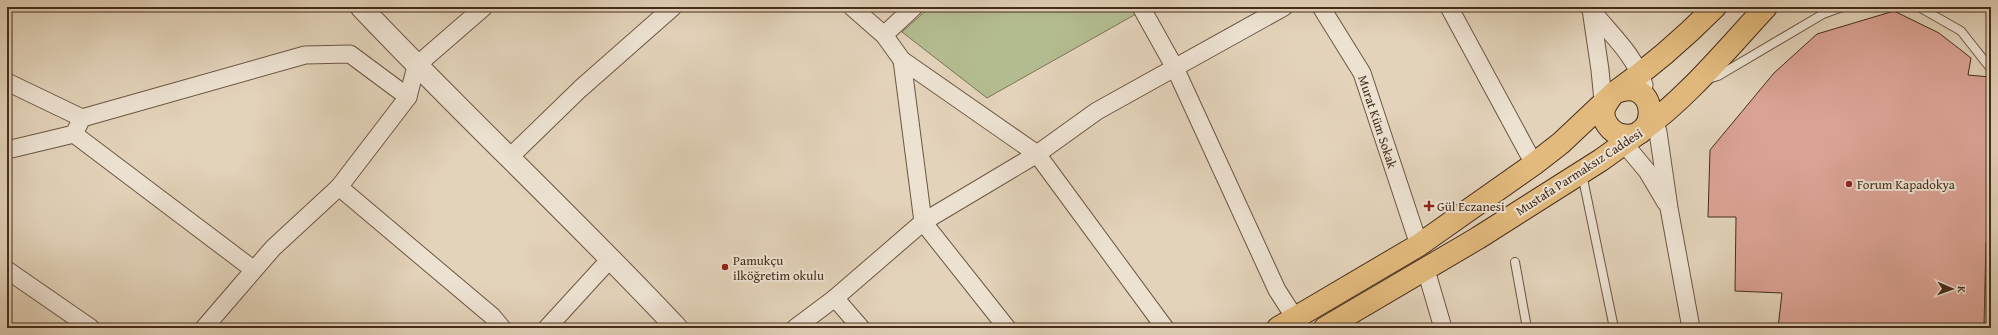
<svg xmlns="http://www.w3.org/2000/svg" width="1998" height="335" viewBox="0 0 1998 335" font-family="'Gentium Book Plus',serif">
  <rect width="100%" height="100%" fill="#e3d3ba"/>
  <filter id="stains"><feTurbulence type="fractalNoise" baseFrequency=".005" numOctaves="4"/><feColorMatrix values="0 0 0 0 .2 0 0 0 0 .09 0 0 0 0 .02 0 0 0 .5 -.17"/></filter>
  <radialGradient id="worn" r=".72"><stop offset=".6" stop-color="#630" stop-opacity="0"/><stop offset="1" stop-color="#630" stop-opacity=".3"/></radialGradient>
  <polygon fill="#b3bc90" stroke="#7c7456" points="930,7 1131,7 1136,14 987,98 902,32"/>
  <polygon fill="#dba395" stroke="#462c1b" points="1894,11 1939,33 1971,58 1968,75 1990,77 1988,239 1986,243 1984,328 1778,328 1782,293 1735,291 1736,217 1708,217 1710,150 1774,73 1817,34"/>
  <g fill="none" stroke-linecap="round" stroke-linejoin="round">
    <defs>
      <g id="service">
        <polyline points="1919,7 1961,31 1991,69"/>
        <polyline points="1708,79 1718,76 1823,14 1842,7"/>
        <polyline points="1582,174 1614,328"/>
        <polyline points="1515,262 1527,328"/>
        <polyline points="1989,328 1991,243"/>
      </g>
      <g id="minor">
        <polyline points="852,7 884,35 902,60 1037,154 1165,328"/>
        <polyline points="1141,7 1175,68 1277,290 1295,318"/>
        <path id="s1" d="M1321,7L1362,73L1419,245"/>
        <polyline points="1449,7 1534,164"/>
        <path d="M1589,7C1609,33 1634,53 1644,85"/>
        <polyline points="1591,9 1600,70 1604,111"/>
        <polyline points="884,35 914,7"/>
        <polyline points="902,60 923,222 1007,328"/>
        <polyline points="7,82 82,118"/>
        <polyline points="1651,110 1658,132 1669,208 1691,328"/>
        <polyline points="74,134 254,270"/>
        <polyline points="1616,134 1647,171 1666,203"/>
        <polyline points="7,150 74,134 82,118 305,55 350,54 408,97"/>
        <polyline points="509,158 580,89 673,7"/>
        <polyline points="339,187 492,316 502,328"/>
        <polyline points="7,270 91,328"/>
        <polyline points="1426,270 1443,328"/>
        <polyline points="835,298 861,328"/>
        <polyline points="204,328 273,248 339,187 408,97 416,66 484,7"/>
        <polyline points="547,328 611,258"/>
        <polyline points="795,328 835,298 923,222 1037,154 1097,111 1284,7"/>
      </g>
      <path id="tertiary" d="M361,7C464,116 574,218 677,328"/>
      <g id="primary">
        <path d="M1278,328L1419,245L1534,164L1561,143L1614,93C1658,73 1662,143 1622,135C1611,133 1601,120 1604,109C1606,103 1610,98 1614,93"/>
        <polyline points="1325,328 1478,238 1601,160 1640,132"/>
      </g>
      <g id="trunk">
        <path d="M1614,93C1651,67 1683,39 1715,7"/>
        <path d="M1641,131C1688,97 1726,50 1766,7"/>
      </g>
    </defs>
    <use href="#service" stroke="#6d5643" stroke-width="10"/>
    <use href="#minor" stroke="#6d5643" stroke-width="19"/>
    <use href="#tertiary" stroke="#6d5643" stroke-width="23"/>
    <use href="#primary" stroke="#462c1b" stroke-width="24"/>
    <use href="#trunk" stroke="#462c1b" stroke-width="24"/>
    <use href="#service" stroke="#ede2d2" stroke-width="8"/>
    <use href="#minor" stroke="#ede2d2" stroke-width="17"/>
    <use href="#tertiary" stroke="#ede2d2" stroke-width="21"/>
    <use href="#primary" stroke="#e2ba7d" stroke-width="22"/>
    <use href="#trunk" stroke="#e2ba7d" stroke-width="22"/>
  </g>
  <g fill="#8f2418" stroke="#ede2d2" stroke-width="1.5">
    <circle cx="1849" cy="184" r="4"/>
    <path d="M1427 200h4v4h4v4h-4v4h-4v-4h-4v-4h4z"/>
    <circle cx="725" cy="267" r="4"/>
  </g>
  <g text-anchor="middle" dominant-baseline="central" stroke-width="4" stroke-linejoin="round" paint-order="stroke">
    <g font-size="13" fill="#462c1b" stroke="#ede2d2">
      <text stroke="none"><textPath href="#s1" startOffset="129">Murat Küm Sokak</textPath></text>
      <text transform="translate(1579 172) rotate(-33)">Mustafa Parmaksız Caddesi</text>
    </g>
    <g font-size="13" fill="#462c1b" stroke="#ede2d2" text-anchor="start">
      <text x="1857" y="184">Forum Kapadokya</text>
      <text x="1437" y="206">Gül Eczanesi</text>
      <text x="733" y="260">Pamukçu<tspan x="733" dy="15">ilköğretim okulu</tspan></text>
    </g>
  </g>
  <rect width="1998" height="335" fill="none" stroke="#e3d3ba" stroke-width="24"/>
  <rect x="8" y="8" width="1982" height="319" fill="none" stroke="#462c1b" stroke-width="2"/>
  <rect x="12" y="12" width="1974" height="311" fill="none" stroke="#462c1b"/>
  <g transform="translate(1952 289) rotate(92)" stroke="#ede2d2" stroke-width="3" paint-order="stroke">
  <path d="M0-3L7 15L0 10L-7 15Z" fill="#462c1b"/>
  <text y="-6" font-size="11" font-weight="bold" text-anchor="middle" fill="#462c1b">K</text>
  </g>
  <rect width="100%" height="100%" filter="url(#stains)"/>
  <rect width="100%" height="100%" fill="url(#worn)"/>
</svg>
